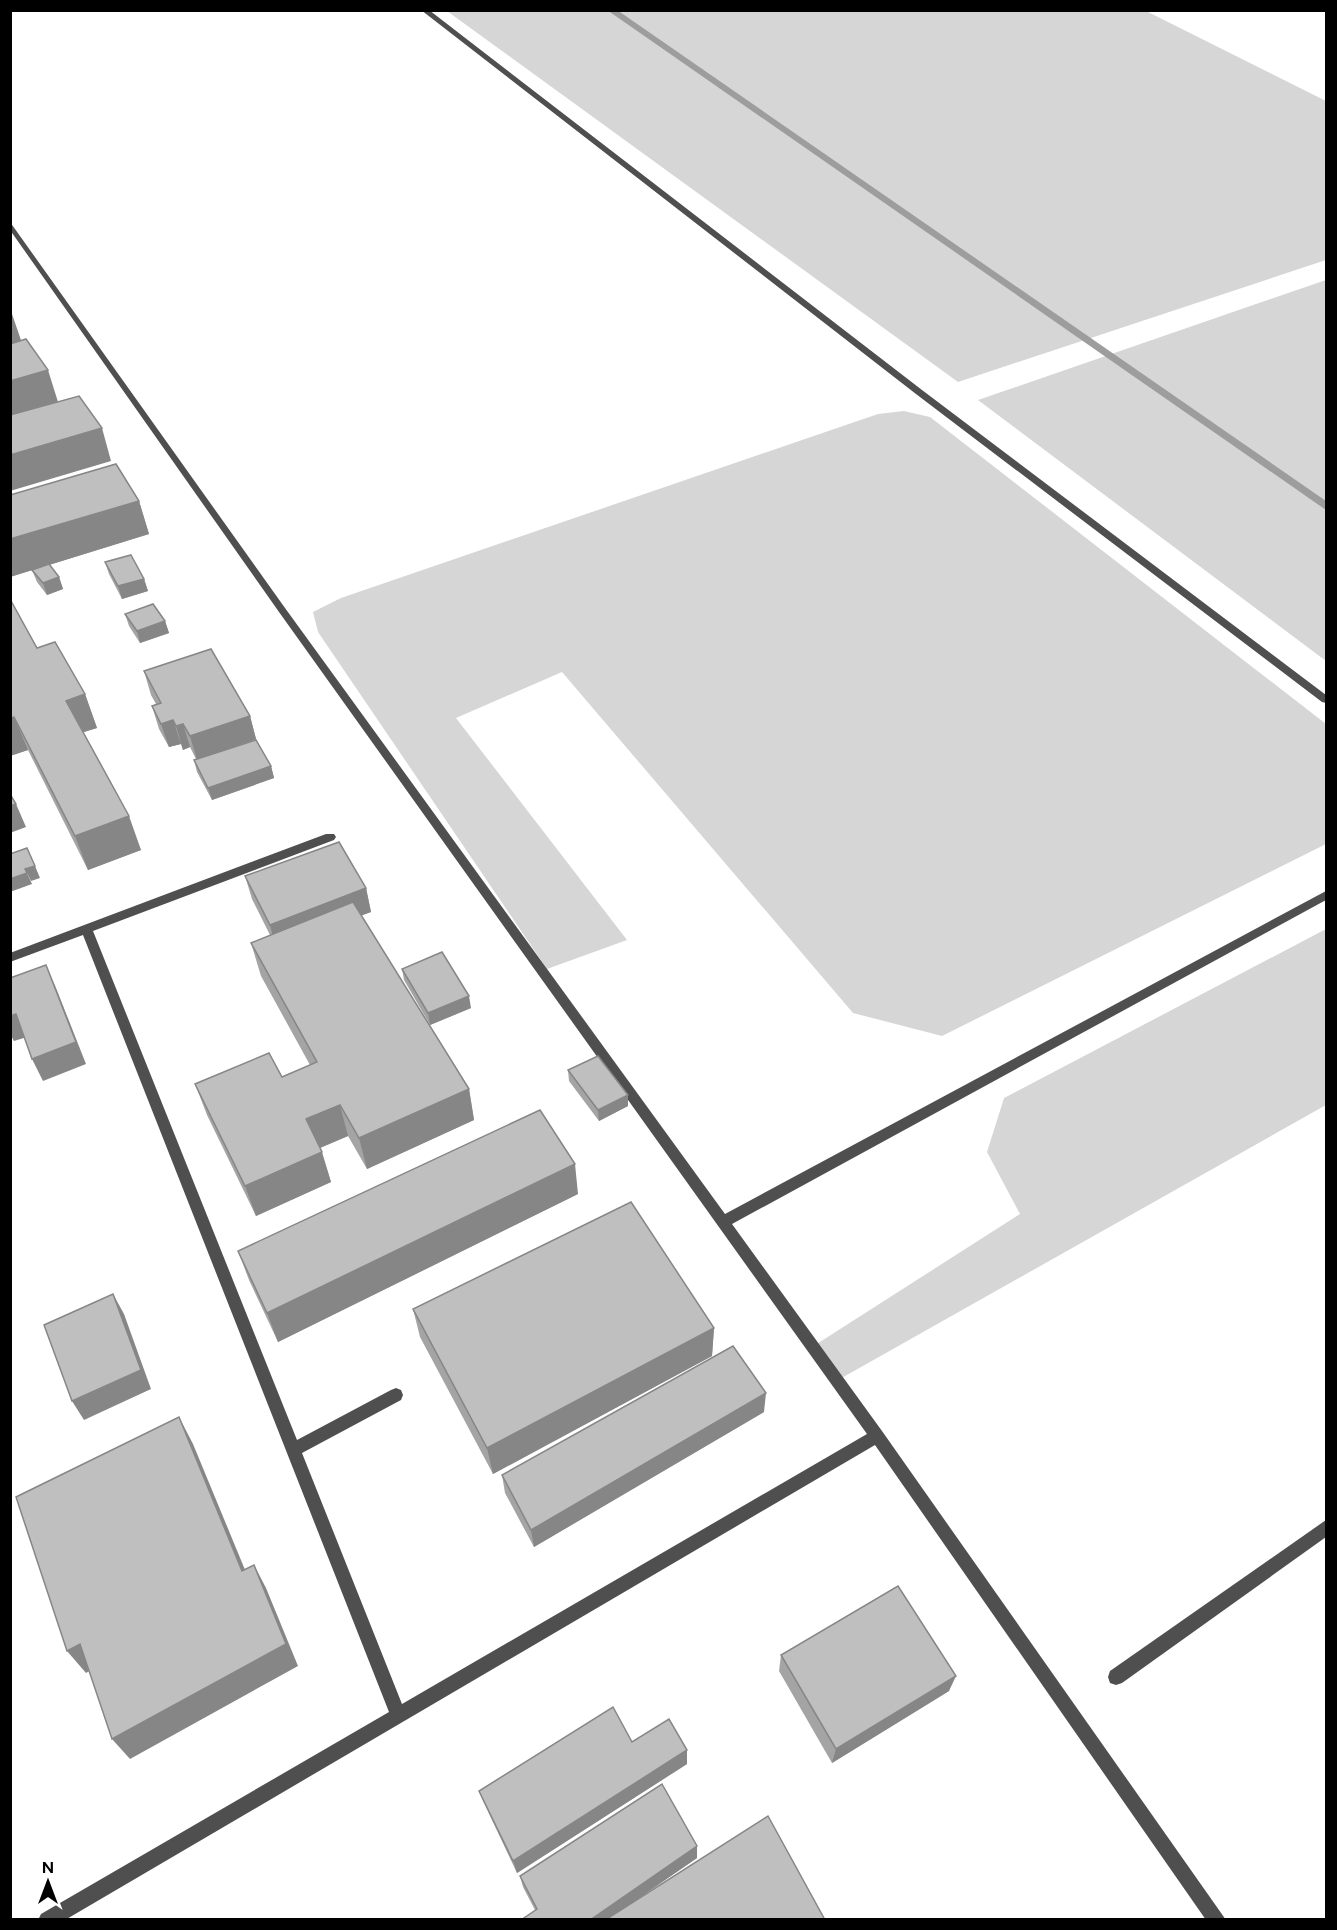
<svg xmlns="http://www.w3.org/2000/svg" width="1337" height="1930" viewBox="0 0 1337 1930" font-family="Figtree,sans-serif">
  <rect width="100%" height="100%" fill="#fff"/>
  <g fill="#d6d6d6">
    <polygon points="447,11 1146,11 1326,101 1326,260 958,382"/>
    <polygon points="1326,280 1326,661 978,400"/>
    <polygon points="904,411 930,417 1326,724 1326,844 942,1036 853,1013 562,672 456,718 627,940 547,969 318,632 313,612 341,598 878,414"/>
    <polygon points="1326,929 1326,1105 838,1380 812,1347 1020,1214 987,1152 1004,1098"/>
  </g>
  <g fill="none" stroke-linecap="round" stroke-linejoin="round">
    <polygon fill="#9d9d9d" fill-rule="evenodd" points="607,10 617,10 1326,501 1326,510"/>
    <g fill="#4f4f4f" fill-rule="evenodd">
      <polygon points="421,10 429,10 922,390 1326,695 1326,703 1322,702 916,394"/>
      <polygon points="10,222 285,608 725,1214 1326,891 1326,900 732,1224 882,1431 1226,1920 1206,1920 875,1445 65,1920 38,1920 41,1914 389,1712 83,935 10,962 10,953 326,834 334,834 336,837 334,840 93,931 297,1440 391,1390 396,1388 401,1390 403,1395 401,1400 302,1453 402,1704 867,1434 279,612 10,230"/>
      <polygon points="1326,1520 1326,1537 1122,1683 1116,1685 1110,1683 1108,1677 1110,1671"/>
    </g>
  </g>
  <g fill="#a4a4a4">
    <polygon points="116,464 139,501 149,534 49,565 59,577 63,589 47,595 37,582 32,570 10,577 10,495"/>
    <polygon points="105,562 144,579 148,591 122,599 109,574"/>
    <polygon points="10,599 37,648 85,694 97,728 83,732 141,850 88,870 28,750 10,756"/>
    <polygon points="125,614 165,621 169,633 140,643 129,626"/>
    <polygon points="144,671 250,716 256,739 271,766 274,778 212,800 197,772 194,760 196,759 190,747 183,750 181,744 169,747 159,729 152,706 156,704 151,695"/>
    <polygon points="245,876 366,888 371,912 361,915 469,1089 474,1120 367,1169 348,1136 320,1148 331,1182 256,1216 207,1115 195,1084 282,1077 310,1065 261,976 251,943 270,935 252,899"/>
    <polygon points="402,969 471,1008 430,1025 404,980"/>
    <polygon points="568,1070 628,1095 628,1106 599,1121 569,1081"/>
    <polygon points="578,1194 278,1342 249,1280 238,1251"/>
    <polygon points="413,1309 714,1328 712,1356 493,1474 420,1337"/>
    <polygon points="764,1412 534,1547 505,1493 502,1475"/>
    <polygon points="781,1655 949,1691 832,1763 779,1671"/>
    <polygon points="632,1742 687,1750 687,1764 517,1873 484,1803 479,1791"/>
    <polygon points="697,1846 697,1858 636,1900 535,1910 523,1887 520,1876"/>
  </g>
  <g fill="#868686">
    <polygon points="12,314 23,346 10,350 10,315"/>
    <polygon points="48,370 58,402 10,416 10,381"/>
    <polygon points="102,428 111,461 10,491 10,455"/>
    <polygon points="139,501 149,534 10,577 10,539"/>
    <polygon points="59,577 63,589 47,595 43,583"/>
    <polygon points="144,579 148,591 122,599 118,586"/>
    <polygon points="165,621 169,633 140,643 137,631"/>
    <polygon points="85,694 97,728 78,734 66,701"/>
    <polygon points="250,716 256,739 197,760 190,736"/>
    <polygon points="14,717 28,750 10,756 10,718"/>
    <polygon points="173,720 181,744 169,747 161,724"/>
    <polygon points="183,724 190,747 183,750 176,726"/>
    <polygon points="271,766 274,778 212,800 208,788"/>
    <polygon points="16,804 26,827 10,833 10,806"/>
    <polygon points="129,816 141,850 88,870 75,836"/>
    <polygon points="35,866 40,878 31,881 25,869"/>
    <polygon points="27,873 32,884 10,892 10,879"/>
    <polygon points="366,888 371,912 276,948 270,925"/>
    <polygon points="46,965 56,988 86,1064 43,1081 32,1059"/>
    <polygon points="469,996 471,1008 430,1025 428,1013"/>
    <polygon points="16,1014 27,1037 14,1041 10,1034 10,1016"/>
    <polygon points="469,1089 474,1120 367,1169 359,1138"/>
    <polygon points="628,1095 628,1106 599,1121 598,1110"/>
    <polygon points="340,1105 348,1136 315,1150 306,1119"/>
    <polygon points="322,1152 331,1182 256,1216 245,1186"/>
    <polygon points="575,1164 578,1194 278,1342 267,1313"/>
    <polygon points="113,1294 124,1314 151,1389 84,1420 72,1401"/>
    <polygon points="714,1328 712,1356 493,1474 487,1448"/>
    <polygon points="766,1393 764,1412 534,1547 531,1530"/>
    <polygon points="179,1417 193,1444 255,1594 242,1571"/>
    <polygon points="254,1565 266,1588 298,1666 130,1759 112,1739"/>
    <polygon points="80,1644 98,1666 86,1673 67,1651"/>
    <polygon points="956,1676 949,1691 832,1763 836,1749"/>
    <polygon points="687,1750 687,1764 517,1873 513,1861"/>
    <polygon points="697,1846 697,1858 607,1920 590,1920"/>
  </g>
  <g fill="#bfbfbf" stroke="#868686" stroke-width="1.5">
    <polygon points="26,339 48,370 10,381 10,344"/>
    <polygon points="79,396 102,428 10,455 10,415"/>
    <polygon points="116,464 139,501 10,539 10,495"/>
    <polygon points="131,555 144,579 118,586 105,562"/>
    <polygon points="49,564 59,577 43,583 32,570"/>
    <polygon points="10,599 37,648 55,642 85,694 66,701 129,816 75,836 14,717 10,718"/>
    <polygon points="153,604 165,621 137,631 125,614"/>
    <polygon points="211,649 250,716 190,736 183,724 176,726 173,720 161,724 152,706 161,703 144,671"/>
    <polygon points="256,740 271,766 208,788 194,760"/>
    <polygon points="10,794 16,804 10,806"/>
    <polygon points="339,842 366,888 270,925 245,876"/>
    <polygon points="27,848 35,866 25,869 27,873 10,879 10,854"/>
    <polygon points="353,902 469,1089 359,1138 340,1105 306,1119 322,1152 245,1186 195,1084 269,1053 282,1077 317,1062 251,943"/>
    <polygon points="442,952 469,996 428,1013 402,969"/>
    <polygon points="46,965 76,1042 32,1059 16,1014 10,1016 10,978"/>
    <polygon points="598,1056 628,1095 598,1110 568,1070"/>
    <polygon points="540,1110 575,1164 267,1313 238,1251"/>
    <polygon points="631,1202 714,1328 487,1448 413,1309"/>
    <polygon points="113,1294 141,1370 72,1401 44,1325"/>
    <polygon points="733,1346 766,1393 531,1530 502,1475"/>
    <polygon points="179,1417 242,1571 254,1565 286,1644 112,1739 80,1644 67,1651 16,1497"/>
    <polygon points="898,1586 956,1676 836,1749 781,1655"/>
    <polygon points="613,1707 632,1742 669,1719 687,1750 513,1861 479,1791"/>
    <polygon points="662,1784 697,1846 590,1920 521,1920 537,1909 520,1876"/>
    <polygon points="768,1816 825,1920 605,1920"/>
  </g>
  <rect width="1337" height="1930" fill="none" stroke="#000000" stroke-width="24"/>
  <g transform="translate(48 1882)" stroke="#ffffff" stroke-width="4.5" paint-order="stroke">
  <path d="M0-4.5L10 22L0 15L-10 22Z" fill="#000000"/>
  <text y="-9" font-size="16" font-weight="bold" text-anchor="middle" fill="#000000">N</text>
  </g>
</svg>
